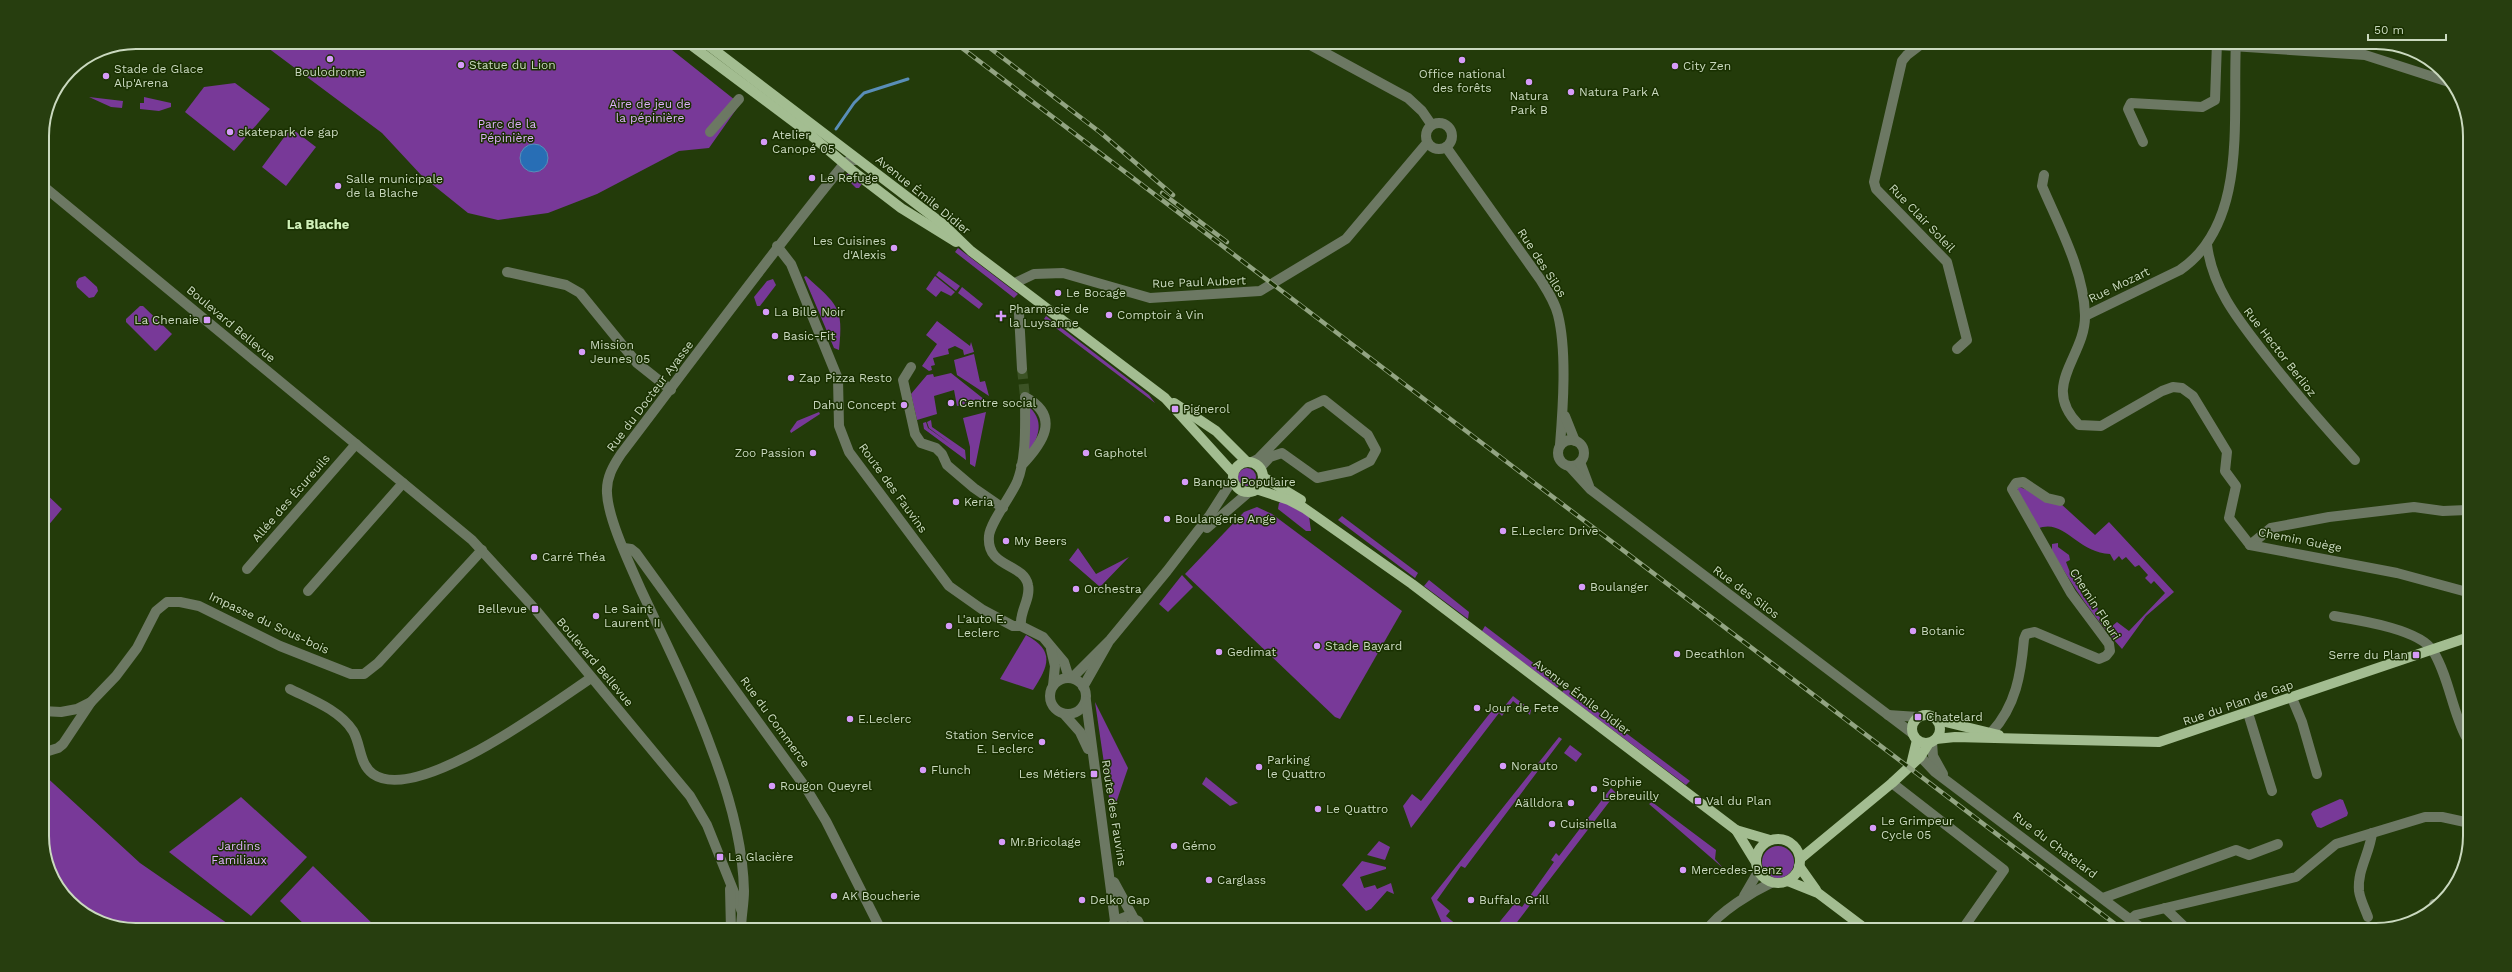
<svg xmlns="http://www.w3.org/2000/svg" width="2512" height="972" viewBox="0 0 2512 972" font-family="'Work Sans',sans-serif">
  <rect width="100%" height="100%" fill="#233b0a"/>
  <g fill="#783998">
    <polygon points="260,42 662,42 740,104 709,148 679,151 597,194 548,213 498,220 468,213 422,176 382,133"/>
    <polygon points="235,83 270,109 234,151 185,112 204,87"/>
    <polygon points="89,97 123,101 122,108 111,107"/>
    <polygon points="144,97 171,103 171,107 159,111 140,109 140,103 144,103"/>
    <polygon points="291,128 316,147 286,186 262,167"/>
    <polygon points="849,173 863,182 859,188 856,188 844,176"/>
    <polygon points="958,248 1018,294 1014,298 955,252"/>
    <polygon points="939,271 960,286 956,291 936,275"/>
    <polygon points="85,276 97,287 98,291 94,297 89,298 77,287 76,282 79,278"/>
    <path d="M806,276C837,305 844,306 839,350L834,348L804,277Z"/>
    <polygon points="935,276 955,292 951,296 941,291 936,297 926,289"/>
    <polygon points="773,279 776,285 760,306 757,306 754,297 767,281"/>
    <polygon points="962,287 983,304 979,309 958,293"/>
    <polygon points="140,306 143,306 172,334 157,350 155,351 126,322 126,319"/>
    <polygon points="1046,316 1149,395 1155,403 1044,319"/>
    <polygon points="937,321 970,346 971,342 974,352 964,355 963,350 955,346 948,349 949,354 933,358 935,365 931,366 932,370 929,371 922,366 937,344 926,335"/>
    <polygon points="974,354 980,382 985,381 989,396 957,375 954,360"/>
    <polygon points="951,373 985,400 957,406 954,390 934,396 937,414 917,420 911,394 927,375 933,374 934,377"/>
    <path d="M1028,406C1044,419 1040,436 1029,451Z"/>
    <polygon points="819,412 820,414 791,433 790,431 797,421"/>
    <polygon points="986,412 975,467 970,464 970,447 963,418"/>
    <polygon points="931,420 932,427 965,450 966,460 924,429 923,423 926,422 928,428 953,446 929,428 927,422"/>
    <circle cx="1247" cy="477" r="9"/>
    <path d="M2017,486L2060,503L2095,535L2109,522L2174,592L2146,616L2122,649C2095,619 2073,587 2052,551V544L2058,543V547L2069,555L2070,560L2066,562L2071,575L2076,574L2079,581H2081L2083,585L2080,590L2084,598L2090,599L2093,605L2096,604L2098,609L2095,613L2111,627L2117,622L2129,631L2165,593L2154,581L2151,584L2145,578L2148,575L2139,565L2135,567L2126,557L2122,560L2119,556L2114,561L2110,554C2077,553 2064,517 2037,529L2018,498Z"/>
    <polygon points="42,490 62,509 42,533"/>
    <polygon points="1282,501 1309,516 1311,531 1306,531 1278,509 1279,503"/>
    <polygon points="1257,507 1272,514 1402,611 1340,719 1335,717 1185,574 1244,512"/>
    <polygon points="1342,516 1418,573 1415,578 1338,520"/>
    <polygon points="1078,548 1096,574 1129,557 1100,587 1069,560"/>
    <polygon points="1182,575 1193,587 1168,612 1159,604"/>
    <polygon points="1429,580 1469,612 1468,619 1424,586"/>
    <polygon points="1485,626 1561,684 1557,688 1482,631"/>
    <path d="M1026,635C1056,651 1048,667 1033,690L1000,679Z"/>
    <polygon points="1566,688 1690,781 1686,785 1562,692"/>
    <polygon points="1513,696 1531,710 1530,715 1513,701 1502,716 1499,713 1411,828 1403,806 1412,794 1421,801 1494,708 1499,713"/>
    <polygon points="1095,702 1128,768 1114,809 1110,804"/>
    <polygon points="1559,737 1562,739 1465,868 1461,866 1437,900 1450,911 1446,916 1463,930 1445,930 1431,898"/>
    <polygon points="1570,745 1582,754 1576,762 1564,753"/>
    <polygon points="42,773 140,863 237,930 136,930 106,925 62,893 42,842"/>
    <polygon points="1206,777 1238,803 1230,806 1202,784"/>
    <polygon points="1611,788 1616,793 1511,930 1493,930 1515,903 1522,907 1554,862 1551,860 1556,853 1559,856"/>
    <polygon points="241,797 307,857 251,916 169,852"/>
    <polygon points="2340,799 2343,800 2348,813 2347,816 2321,828 2317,827 2311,814 2313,811"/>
    <polygon points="1652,802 1716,850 1715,859 1723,868 1649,804"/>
    <polygon points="1379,841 1390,847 1385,860 1367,855"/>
    <circle cx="1778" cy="862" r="16"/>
    <polygon points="1362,861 1386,867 1386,869 1360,877 1364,888 1375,885 1377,889 1391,883 1394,894 1387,891 1371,909 1366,911 1342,885"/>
    <polygon points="313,866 376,927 372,930 310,930 280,901"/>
  </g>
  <circle fill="#286eb5" stroke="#598eb8" cx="534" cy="158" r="14"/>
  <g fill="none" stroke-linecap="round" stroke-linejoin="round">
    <polyline stroke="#598eb8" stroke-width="3" points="836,129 854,103 864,93 908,79"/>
    <polyline stroke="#3c5325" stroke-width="10" stroke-dasharray="10 5" stroke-linecap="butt" points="1022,369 1025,397"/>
    <g stroke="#6c7863" stroke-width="10">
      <polyline points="1305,42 1408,98 1422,111 1431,124"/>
      <polyline points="1924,42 1907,55 1902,61 1874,182 1876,189 1947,262 1967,340 1957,349"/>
      <polyline points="2172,42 2365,55 2452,83"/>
      <circle cx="1439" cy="136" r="13"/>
      <polyline points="710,132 739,99"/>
      <polyline points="2143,142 2128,109 2131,103 2202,107 2215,100 2217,42"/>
      <path d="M1446,147L1540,279C1547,290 1555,302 1558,315C1567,351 1563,408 1560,445"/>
      <path d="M2044,175L2042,186C2059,226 2084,271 2085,315C2086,357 2039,385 2079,425L2101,426L2162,391L2173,387L2182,388L2193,396L2227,452L2225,471L2236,486L2229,518L2250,545"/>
      <polyline points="42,185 472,540 535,609 690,796 707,825 742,912"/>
      <path d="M2207,245C2213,291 2241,323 2268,358C2296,394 2325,427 2355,460"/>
      <polyline points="777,246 791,264 838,379 839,426 849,452 949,586 983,610 1013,626 1021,626 1043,637 1064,662 1069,678"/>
      <polyline points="507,272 566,285 580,293 637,363 671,390"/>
      <polyline points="1015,283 1034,274 1063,273 1150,298 1260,291 1346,239 1427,143"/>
      <polyline points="1019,314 1022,369"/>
      <path d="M2085,316L2180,270C2249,223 2232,116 2236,42"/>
      <polyline points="911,367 903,380 915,434 921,443 936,448 942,454 947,465 974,488 1003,508"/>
      <polyline points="1565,416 1575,441"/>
      <circle cx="1571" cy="453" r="13"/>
      <polyline points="1252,462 1258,459 1309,407 1324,400 1368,435 1376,450 1370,461 1350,471 1317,478 1282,453 1270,457 1260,468"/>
      <polyline points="1580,462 1589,486"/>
      <polyline points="1569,466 1590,489 1912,733"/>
      <polyline points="1207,528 1249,492"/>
      <polyline points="2250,545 2271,528 2329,517 2414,507 2443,511 2467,510"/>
      <polyline points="2250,545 2397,573 2467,592"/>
      <polyline points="624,548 631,549 636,553 806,788 826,821 881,930"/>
      <polyline points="247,569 356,444"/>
      <polyline points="308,591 403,483"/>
      <path d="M2334,616C2358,620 2420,629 2433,651C2449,677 2452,711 2466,737"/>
      <path d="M1021,626C1019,612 1031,599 1028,585C1024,563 986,568 989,536C990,523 1011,496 1017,482C1027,457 1025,423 1025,397C1062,417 1042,444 1021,466"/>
      <polyline points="1051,649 1055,666 1053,686"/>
      <circle cx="1068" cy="696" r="18"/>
      <polyline points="1072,678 1110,640 1167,571 1210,515 1233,479"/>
      <polyline points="1083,687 1108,643"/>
      <path d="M290,689C310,699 340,710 353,731C361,744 359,764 373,774C417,805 552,704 591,678"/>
      <polyline points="2292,698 2302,722 2317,774"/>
      <polyline points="1086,701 1115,921"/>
      <polyline points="42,711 61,712 77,709 91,702 116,676 137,648 156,611 167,602 180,602 199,606 280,646 351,674 364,674 378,663 482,550"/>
      <polyline points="2248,713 2272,791"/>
      <polyline points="1064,714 1080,732 1088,749"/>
      <polyline points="1888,715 1918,717"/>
      <path d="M1991,733C2016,706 2021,674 2024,639L2026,634L2035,632L2099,659L2106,656L2110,651L2109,644L2071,593L2012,489L2016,483L2023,482L2047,498L2060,501"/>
      <polyline points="1932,742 1933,756 1943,774"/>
      <polyline points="1915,751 1935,772 2144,930"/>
      <polyline points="42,753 58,748 63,744 91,702"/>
      <polyline points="1892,783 2004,870 1962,930"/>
      <polyline points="1114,882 1133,917"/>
      <polyline points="730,889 731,930"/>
      <polyline points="1744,896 1758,872"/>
      <polyline points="2103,898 2236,850 2249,855 2278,844"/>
      <polyline points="2434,904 2438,904"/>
      <polyline points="2165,908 2188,930"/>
      <path d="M2368,917C2365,909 2360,899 2359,891C2357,870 2370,853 2372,833"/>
      <polyline points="2131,919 2136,915 2296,877 2336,844 2425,817 2442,817 2465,822"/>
      <path d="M741,930C741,917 744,904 744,891C743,845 729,795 713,753C693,697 666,643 641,590C630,565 608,519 607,493C606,478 613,466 621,454C695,357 767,258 844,164L850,160H858"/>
      <polyline points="1111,930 1115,921 1128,916 1138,921 1142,930"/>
      <path d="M1707,930C1719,912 1752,892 1771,883"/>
    </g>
    <g stroke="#a3bd91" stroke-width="10">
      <polyline points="687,42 806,131 854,172 901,208 956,242"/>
      <polyline points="704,42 944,225 971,251 1165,398 1233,473"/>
      <polyline points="1174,403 1216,431 1247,462"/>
      <circle cx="1248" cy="477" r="15"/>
      <polyline points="1263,477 1301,500"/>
      <polyline points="1256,489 1289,500 1304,508 1412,584 1736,830 1755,861"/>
      <circle cx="1926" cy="729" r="14"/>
      <polyline points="1937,720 1999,735"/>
      <polyline points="1936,739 1955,737 2159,742 2466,638"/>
      <polyline points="1911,765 1917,740"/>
      <polyline points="1736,830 1770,840"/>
      <circle cx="1778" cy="861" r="22"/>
      <polyline points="1800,859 1892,783 1920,757 1929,743"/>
      <polyline points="1799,866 1816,890"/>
      <polyline points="1788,881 1818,893 1867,930"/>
    </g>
    <defs>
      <g id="rail">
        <polyline points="954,42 2123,930"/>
        <polyline points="982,42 1101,133 1173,195"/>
        <polyline points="1162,193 1227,242"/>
      </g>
    </defs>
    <use href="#rail" stroke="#92a482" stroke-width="4.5"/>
    <use href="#rail" stroke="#193000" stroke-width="3" stroke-dasharray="9" stroke-linecap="butt"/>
  </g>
  <g fill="#d69bf9" stroke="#193000" stroke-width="1.5">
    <circle cx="330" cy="59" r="4"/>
    <circle cx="1462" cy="60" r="4"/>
    <circle cx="461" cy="65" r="4"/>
    <circle cx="1675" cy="66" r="4"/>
    <circle cx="106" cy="76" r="4"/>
    <circle cx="1529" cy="82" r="4"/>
    <circle cx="1571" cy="92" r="4"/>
    <circle cx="230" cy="132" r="4"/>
    <circle cx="764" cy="142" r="4"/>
    <circle cx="812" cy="178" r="4"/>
    <circle cx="338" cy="186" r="4"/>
    <circle cx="894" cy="248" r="4"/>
    <circle cx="1058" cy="293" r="4"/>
    <circle cx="766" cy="312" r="4"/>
    <circle cx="1109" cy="315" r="4"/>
    <path d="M999 310h4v4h4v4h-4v4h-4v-4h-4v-4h4z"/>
    <rect x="203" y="316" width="8" height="8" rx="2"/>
    <circle cx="775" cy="336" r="4"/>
    <circle cx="582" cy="352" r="4"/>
    <circle cx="791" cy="378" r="4"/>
    <circle cx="951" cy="403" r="4"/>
    <circle cx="904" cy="405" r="4"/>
    <rect x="1171" y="405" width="8" height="8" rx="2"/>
    <circle cx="813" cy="453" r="4"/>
    <circle cx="1086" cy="453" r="4"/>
    <circle cx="1185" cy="482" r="4"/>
    <circle cx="956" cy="502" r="4"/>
    <circle cx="1167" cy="519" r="4"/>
    <circle cx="1503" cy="531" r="4"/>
    <circle cx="1006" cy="541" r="4"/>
    <circle cx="534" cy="557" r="4"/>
    <circle cx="1582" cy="587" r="4"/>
    <circle cx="1076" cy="589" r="4"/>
    <rect x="531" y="605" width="8" height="8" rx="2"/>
    <circle cx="596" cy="616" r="4"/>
    <circle cx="949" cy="626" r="4"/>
    <circle cx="1913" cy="631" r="4"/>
    <circle cx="1317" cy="646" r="4"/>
    <circle cx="1219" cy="652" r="4"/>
    <circle cx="1677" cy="654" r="4"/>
    <rect x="2412" y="651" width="8" height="8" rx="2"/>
    <circle cx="1477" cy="708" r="4"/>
    <rect x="1914" y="713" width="8" height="8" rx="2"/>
    <circle cx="850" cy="719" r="4"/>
    <circle cx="1042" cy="742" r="4"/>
    <circle cx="1503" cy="766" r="4"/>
    <circle cx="1259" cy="767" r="4"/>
    <circle cx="923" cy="770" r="4"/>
    <rect x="1090" y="770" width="8" height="8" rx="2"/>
    <circle cx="772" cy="786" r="4"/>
    <circle cx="1594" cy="789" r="4"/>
    <rect x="1694" y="797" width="8" height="8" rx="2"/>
    <circle cx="1571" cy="803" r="4"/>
    <circle cx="1318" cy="809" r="4"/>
    <circle cx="1552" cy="824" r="4"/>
    <circle cx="1873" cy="828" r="4"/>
    <circle cx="1002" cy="842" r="4"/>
    <circle cx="1174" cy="846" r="4"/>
    <rect x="716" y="853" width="8" height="8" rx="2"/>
    <circle cx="1683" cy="870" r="4"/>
    <circle cx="1209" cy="880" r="4"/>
    <circle cx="834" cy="896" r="4"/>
    <circle cx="1082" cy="900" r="4"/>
    <circle cx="1471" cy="900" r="4"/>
  </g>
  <g text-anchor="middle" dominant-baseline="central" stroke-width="3" stroke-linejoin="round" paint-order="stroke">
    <g font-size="12" fill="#cad9bf" stroke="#193000" text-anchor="start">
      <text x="469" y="65">Statue du Lion</text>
      <text x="1683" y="66">City Zen</text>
      <text x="114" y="69">Stade de Glace<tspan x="114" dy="14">Alp'Arena</tspan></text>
      <text x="330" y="72" text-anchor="middle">Boulodrome</text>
      <text x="1462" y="74" text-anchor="middle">Office national<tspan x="1462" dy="14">des forêts</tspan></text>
      <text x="1579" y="92">Natura Park A</text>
      <text x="1529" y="96" text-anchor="middle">Natura<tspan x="1529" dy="14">Park B</tspan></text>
      <text x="238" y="132">skatepark de gap</text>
      <text x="772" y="135">Atelier<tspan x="772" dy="14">Canopé 05</tspan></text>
      <text x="820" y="178">Le Refuge</text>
      <text x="346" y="179">Salle municipale<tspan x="346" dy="14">de la Blache</tspan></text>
      <text x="886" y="241" text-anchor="end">Les Cuisines<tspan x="886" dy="14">d'Alexis</tspan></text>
      <text x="1066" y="293">Le Bocage</text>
      <text x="1009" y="309">Pharmacie de<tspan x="1009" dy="14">la Luysanne</tspan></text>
      <text x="774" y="312">La Bille Noir</text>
      <text x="1117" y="315">Comptoir à Vin</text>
      <text x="199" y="320" text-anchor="end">La Chenaie</text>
      <text x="783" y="336">Basic-Fit</text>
      <text x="590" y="345">Mission<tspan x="590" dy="14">Jeunes 05</tspan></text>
      <text x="799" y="378">Zap Pizza Resto</text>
      <text x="959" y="403">Centre social</text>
      <text x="896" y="405" text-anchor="end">Dahu Concept</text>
      <text x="1183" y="409">Pignerol</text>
      <text x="805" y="453" text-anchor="end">Zoo Passion</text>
      <text x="1094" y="453">Gaphotel</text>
      <text x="1193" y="482">Banque Populaire</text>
      <text x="964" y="502">Keria</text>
      <text x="1175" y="519">Boulangerie Ange</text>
      <text x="1511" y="531">E.Leclerc Drive</text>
      <text x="1014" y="541">My Beers</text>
      <text x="542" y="557">Carré Théa</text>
      <text x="1590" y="587">Boulanger</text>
      <text x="1084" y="589">Orchestra</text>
      <text x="527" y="609" text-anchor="end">Bellevue</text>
      <text x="604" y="609">Le Saint<tspan x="604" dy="14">Laurent II</tspan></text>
      <text x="957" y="619">L'auto E.<tspan x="957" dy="14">Leclerc</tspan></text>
      <text x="1921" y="631">Botanic</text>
      <text x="1325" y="646">Stade Bayard</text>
      <text x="1227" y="652">Gedimat</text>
      <text x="1685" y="654">Decathlon</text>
      <text x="2408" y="655" text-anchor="end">Serre du Plan</text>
      <text x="1485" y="708">Jour de Fete</text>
      <text x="1926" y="717">Chatelard</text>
      <text x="858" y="719">E.Leclerc</text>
      <text x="1034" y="735" text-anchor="end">Station Service<tspan x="1034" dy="14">E. Leclerc</tspan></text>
      <text x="1267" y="760">Parking<tspan x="1267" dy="14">le Quattro</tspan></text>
      <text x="1511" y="766">Norauto</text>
      <text x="931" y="770">Flunch</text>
      <text x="1086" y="774" text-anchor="end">Les Métiers</text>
      <text x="1602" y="782">Sophie<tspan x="1602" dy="14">Lebreuilly</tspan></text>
      <text x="780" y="786">Rougon Queyrel</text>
      <text x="1706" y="801">Val du Plan</text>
      <text x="1563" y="803" text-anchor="end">Aälldora</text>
      <text x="1326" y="809">Le Quattro</text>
      <text x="1881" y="821">Le Grimpeur<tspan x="1881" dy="14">Cycle 05</tspan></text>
      <text x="1560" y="824">Cuisinella</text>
      <text x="1010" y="842">Mr.Bricolage</text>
      <text x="1182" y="846">Gémo</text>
      <text x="728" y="857">La Glacière</text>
      <text x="1691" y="870">Mercedes-Benz</text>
      <text x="1217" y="880">Carglass</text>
      <text x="842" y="896">AK Boucherie</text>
      <text x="1090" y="900">Delko Gap</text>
      <text x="1479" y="900">Buffalo Grill</text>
    </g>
    <g font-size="12" fill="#ddaefa" stroke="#193000">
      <text x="650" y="104">Aire de jeu de<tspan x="650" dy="14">la pépinière</tspan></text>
      <text x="507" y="124">Parc de la<tspan x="507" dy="14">Pépinière</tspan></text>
      <text x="239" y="846">Jardins<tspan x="239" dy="14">Familiaux</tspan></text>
    </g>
    <g font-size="12" fill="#cad9bf" stroke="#193000">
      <text transform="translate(923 195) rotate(39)">Avenue Émile Didier</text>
      <text transform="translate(1922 218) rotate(46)">Rue Clair Soleil</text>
      <text transform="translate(1542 263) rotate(57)">Rue des Silos</text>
      <text transform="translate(1199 282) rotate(-2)">Rue Paul Aubert</text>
      <text transform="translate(2119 285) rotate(-26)">Rue Mozart</text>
      <text transform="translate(231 324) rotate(40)">Boulevard Bellevue</text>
      <text transform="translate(2280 352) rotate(52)">Rue Hector Berlioz</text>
      <text transform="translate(650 396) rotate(-53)">Rue du Docteur Ayasse</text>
      <text transform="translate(893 488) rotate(54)">Route des Fauvins</text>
      <text transform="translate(291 498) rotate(-49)">Allée des Écureuils</text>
      <text transform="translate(2300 540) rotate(11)">Chemin Guège</text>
      <text transform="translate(1746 592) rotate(37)">Rue des Silos</text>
      <text transform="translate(2095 604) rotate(57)">Chemin Fleuri</text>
      <text transform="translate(269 623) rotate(25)">Impasse du Sous-bois</text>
      <text transform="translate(595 662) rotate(50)">Boulevard Bellevue</text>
      <text transform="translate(1582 697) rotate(37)">Avenue Émile Didier</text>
      <text transform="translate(2238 703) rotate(-19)">Rue du Plan de Gap</text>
      <text transform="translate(775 722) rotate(54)">Rue du Commerce</text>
      <text transform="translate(1114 813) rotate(81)">Route des Fauvins</text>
      <text transform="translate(2055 845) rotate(37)">Rue du Chatelard</text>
    </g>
    <g font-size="13" font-weight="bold" fill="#cfefb8" stroke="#193000">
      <text x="318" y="224">La Blache</text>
    </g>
  </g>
  <path d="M0 0H2512V972H0ZM136 49H2376A87 87 0 0 1 2463 136V836A87 87 0 0 1 2376 923H136A87 87 0 0 1 49 836V136A87 87 0 0 1 136 49Z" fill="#273e0f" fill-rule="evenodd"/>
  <path fill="none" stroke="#cad9bf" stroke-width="2" d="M136 49H2376A87 87 0 0 1 2463 136V836A87 87 0 0 1 2376 923H136A87 87 0 0 1 49 836V136A87 87 0 0 1 136 49Z"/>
  <path d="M2368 34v6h78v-6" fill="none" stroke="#cad9bf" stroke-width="2"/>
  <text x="2374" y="34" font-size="12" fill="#cad9bf" stroke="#193000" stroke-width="3" paint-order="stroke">50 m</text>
</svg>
